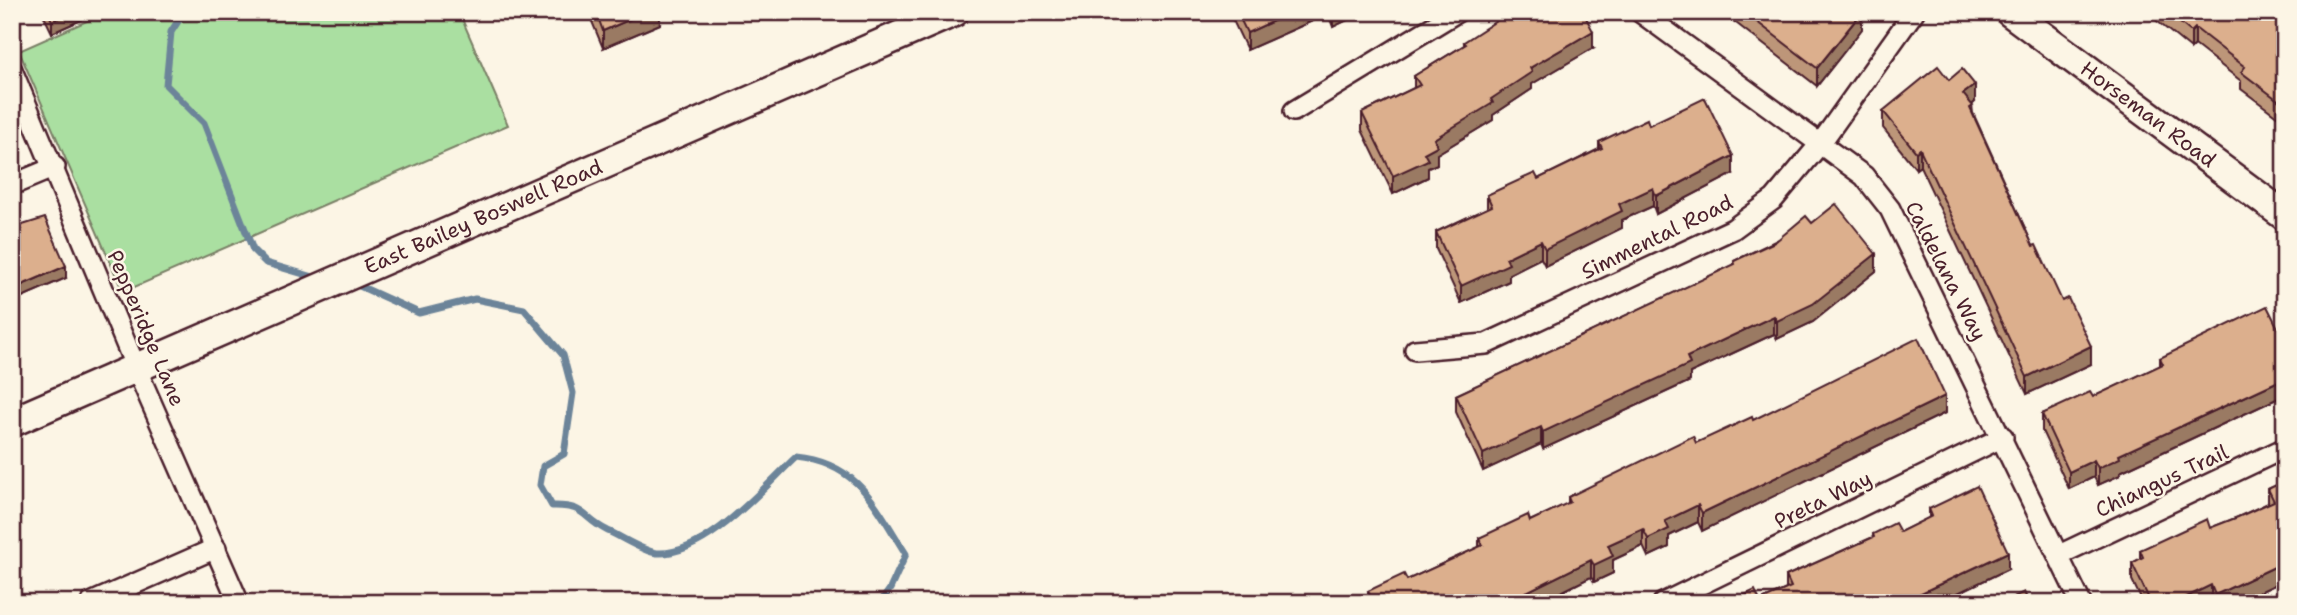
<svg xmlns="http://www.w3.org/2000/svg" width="2297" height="615" viewBox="0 0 2297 615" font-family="'Shantell Sans',sans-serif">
  <rect width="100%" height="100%" fill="#fcf5e5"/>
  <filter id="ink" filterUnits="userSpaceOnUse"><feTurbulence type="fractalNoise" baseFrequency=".0143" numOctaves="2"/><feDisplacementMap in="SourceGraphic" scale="14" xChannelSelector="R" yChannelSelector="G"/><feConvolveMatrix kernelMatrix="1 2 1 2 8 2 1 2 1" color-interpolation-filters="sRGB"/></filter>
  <g filter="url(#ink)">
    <polygon fill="#aadfa1" stroke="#7a7f66" stroke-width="2" points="107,12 459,12 508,125 123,292 19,51"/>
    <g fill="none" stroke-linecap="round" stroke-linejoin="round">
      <g stroke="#6c8499" stroke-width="7">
        <polyline points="184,12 171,32 166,85 204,123 253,250 266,263 317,278"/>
        <path d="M353,283L419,313L475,299L524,309L563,355L573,393L564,454L543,466L540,485L552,506C587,505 581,518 608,531C622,537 642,551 657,553C706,556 763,488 796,457C859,463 876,507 906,554L890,589L880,603"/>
      </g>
      <defs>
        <g id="street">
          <polyline points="1640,12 1864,176 1890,209 2081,603"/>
          <polyline points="12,70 136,368 239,603"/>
          <polyline points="1294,111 1457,12"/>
          <polyline points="12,185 55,167"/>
          <polyline points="1415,350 1486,344 1733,229 1774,199 1820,144 1914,12"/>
          <polyline points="2059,555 2285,448"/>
          <polyline points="91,603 216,548"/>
          <polyline points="1663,603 2003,437"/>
        </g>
        <g id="secondary">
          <path id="s1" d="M2010,12L2285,216"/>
          <path id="s2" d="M12,422L954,12"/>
        </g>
      </defs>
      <use href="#street" stroke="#4a1f2b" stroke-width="24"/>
      <use href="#secondary" stroke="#4a1f2b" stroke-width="33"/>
      <use href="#street" stroke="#fcf5e5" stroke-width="19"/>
      <use href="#secondary" stroke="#fcf5e5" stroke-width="28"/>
    </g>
    <g fill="#bd9679" stroke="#4a1f2b" stroke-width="2">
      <polygon points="42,12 99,12 52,33"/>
      <polygon points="588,12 660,12 660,24 603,48"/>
      <polygon points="1229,12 1364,12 1333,27 1328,14 1247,50"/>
      <polygon points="1727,12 1862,12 1862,29 1817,86 1727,16"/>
      <polygon points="2146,12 2268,12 2285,25 2285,131 2278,127 2278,117 2241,89 2241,81 2195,45 2191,49"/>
      <polygon points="1464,42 1593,48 1532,84 1532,89 1493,115 1493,120 1437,154 1437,164 1428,168 1428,177 1393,194 1362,130 1362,113 1414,88 1414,76 1464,45"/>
      <polygon points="1949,80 1975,102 1972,105 1973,113 2033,246 2091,364 2027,394 1920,166 1916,169 1883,128 1883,111"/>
      <polygon points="1649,125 1733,174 1656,214 1653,206 1622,220 1622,228 1545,266 1541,258 1509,274 1509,281 1461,303 1436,249 1436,232 1487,208 1487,195 1538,179 1599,149 1599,142"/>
      <polygon points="1812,223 1876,271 1813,322 1777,339 1774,334 1690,373 1690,381 1543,449 1541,444 1483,471 1456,412 1456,395 1734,265 1734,261"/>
      <polygon points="16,227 66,278 15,300 14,296 12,296"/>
      <polygon points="2285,342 2285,395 2120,472 2120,475 2098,485 2094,477 2069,489 2042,431 2042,414 2093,397 2160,366 2160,358"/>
      <polygon points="1945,413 1702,531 1698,522 1669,536 1669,547 1648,557 1643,546 1613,560 1613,573 1594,582 1591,577 1539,603 1368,603 1368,591 1407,580 1479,547 1479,538 1530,521 1568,504 1568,497 1696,443 1753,420"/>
      <polygon points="2285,481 2285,580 2236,603 2143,603 2132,580 2132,563 2140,559 2140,550 2210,528 2238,517 2268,503 2268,489"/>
      <polygon points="1929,509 2008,569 1937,603 1732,603 1732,601 1760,601 1786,589 1786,576 1873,537 1873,534 1900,532 1929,518"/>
    </g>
    <g fill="#9a7a63" stroke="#4a1f2b" stroke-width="2">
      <polygon points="72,12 99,12 52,33 52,21"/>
      <polygon points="647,12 660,12 660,24 603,48 603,31"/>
      <polygon points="1293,12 1328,12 1328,14 1247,50 1247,33"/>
      <polygon points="1333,12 1364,12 1333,27"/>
      <polygon points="1862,12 1862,29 1817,86 1817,68"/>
      <polygon points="2195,28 2195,45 2191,49 2191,32"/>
      <polygon points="1593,31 1593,48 1532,84 1532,89 1493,115 1493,120 1437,154 1437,164 1428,168 1428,177 1393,194 1393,176 1424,153 1434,139 1491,99 1530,68"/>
      <polygon points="1975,85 1975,102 1963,112 1963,94"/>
      <polygon points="1920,149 1920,166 1916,169 1916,152"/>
      <polygon points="1733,156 1733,174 1656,214 1656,196"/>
      <polygon points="1653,188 1653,206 1622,220 1622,228 1545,266 1545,249 1619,204"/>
      <polygon points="1541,241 1541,258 1509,274 1509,281 1461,303 1461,286 1506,258"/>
      <polygon points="1876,254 1876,271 1813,322 1777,339 1777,321"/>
      <polygon points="66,266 66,278 15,300 15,288"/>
      <rect x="12" y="284" width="2" height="12"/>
      <polygon points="1774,316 1774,334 1690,373 1690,381 1543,449 1543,432 1687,357"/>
      <polygon points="2091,346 2091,364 2027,394 2027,377"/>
      <polygon points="2285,378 2285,395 2120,472 2120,475 2098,485 2098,468 2119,455"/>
      <polygon points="1945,396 1945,413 1702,531 1702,513"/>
      <polygon points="1541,427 1541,444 1483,471 1483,454"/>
      <polygon points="2094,460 2094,477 2069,489 2069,472"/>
      <polygon points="1698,505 1698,522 1669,536 1669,547 1648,557 1648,539 1665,521"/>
      <polygon points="1643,529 1643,546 1613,560 1613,573 1594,582 1594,565 1608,545"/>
      <polygon points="2008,552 2008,569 1937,603 1900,603"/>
      <polygon points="1591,560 1591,577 1539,603 1504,603"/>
      <polygon points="2285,562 2285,580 2236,603 2215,603 2215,595"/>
      <polygon points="2211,585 2211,603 2174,603"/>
    </g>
    <g fill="#dcaf8d" stroke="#4a1f2b" stroke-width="2">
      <polygon points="48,12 72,12 52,21"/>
      <polygon points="596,12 647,12 603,31"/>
      <polygon points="1237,12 1293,12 1247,33"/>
      <polygon points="1510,12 1583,12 1593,31 1530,68 1532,72 1491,99 1493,103 1434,139 1437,146 1424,153 1428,160 1393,176 1362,113 1420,85 1414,76 1466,44 1464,42"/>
      <polygon points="1744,12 1862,12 1817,68"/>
      <polygon points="2167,12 2268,12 2285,25 2285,114 2278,110 2283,104 2241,72 2245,67 2195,28 2191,32"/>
      <polygon points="1938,66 1949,80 1962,69 1975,85 1963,94 1973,106 1970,108 2033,246 2036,245 2062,301 2068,298 2091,346 2027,377 1920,149 1916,152 1883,111"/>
      <polygon points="1705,98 1733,156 1656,196 1653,188 1619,204 1622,211 1545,249 1541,241 1506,258 1509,264 1461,286 1436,232 1492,206 1487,195 1535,173 1538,179 1602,148 1599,142 1647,119 1649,125"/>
      <polygon points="1836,204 1876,254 1813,304 1777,321 1774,316 1687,357 1690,364 1543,432 1541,427 1483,454 1456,395 1735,264 1734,261 1775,242 1806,216 1812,223"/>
      <polygon points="45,218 66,266 15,288 14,284 12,284 12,220 16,227"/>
      <polygon points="2267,306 2285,342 2285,378 2119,455 2120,458 2098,468 2094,460 2069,472 2042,414 2090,392 2093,397 2163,364 2160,358"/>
      <polygon points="1918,338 1945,396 1702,513 1698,505 1665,521 1669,529 1648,539 1643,529 1608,545 1613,556 1594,565 1591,560 1504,603 1374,603 1368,591 1404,574 1407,580 1483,545 1479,538 1528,515 1530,521 1570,502 1568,497 1693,436 1696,443 1752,417 1753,420"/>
      <polygon points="2285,481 2285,562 2215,595 2211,585 2174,603 2151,603 2132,563 2143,557 2140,550 2207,519 2210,528 2238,517 2274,501 2268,489"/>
      <polygon points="1977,486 2008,552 1900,603 1733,603 1732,601 1755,590 1760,601 1791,587 1786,576 1874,537 1873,534 1895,523 1900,532 1932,516 1929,509"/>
      <polygon points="2024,592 2029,603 2001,603"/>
    </g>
  </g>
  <g text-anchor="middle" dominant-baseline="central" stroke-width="5" stroke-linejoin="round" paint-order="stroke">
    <g font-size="21" fill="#4a1f2b" stroke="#fcf5e5">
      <text stroke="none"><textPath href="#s1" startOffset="172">Horseman Road</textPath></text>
      <text stroke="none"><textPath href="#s2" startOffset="514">East Bailey Boswell Road</textPath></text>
      <text transform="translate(1657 237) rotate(-26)">Simmental Road</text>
      <text transform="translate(1946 271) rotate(63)">Caldelana Way</text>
      <text transform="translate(146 328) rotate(67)">Pepperidge Lane</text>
      <text transform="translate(2162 481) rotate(-25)">Chiangus Trail</text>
      <text transform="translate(1823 500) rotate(-26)">Preta Way</text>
    </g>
  </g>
  <rect width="2297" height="615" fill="none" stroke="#fcf5e5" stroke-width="42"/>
  <rect x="21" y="21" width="2255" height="573" fill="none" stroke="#4a1f2b" stroke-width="2.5" filter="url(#ink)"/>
</svg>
